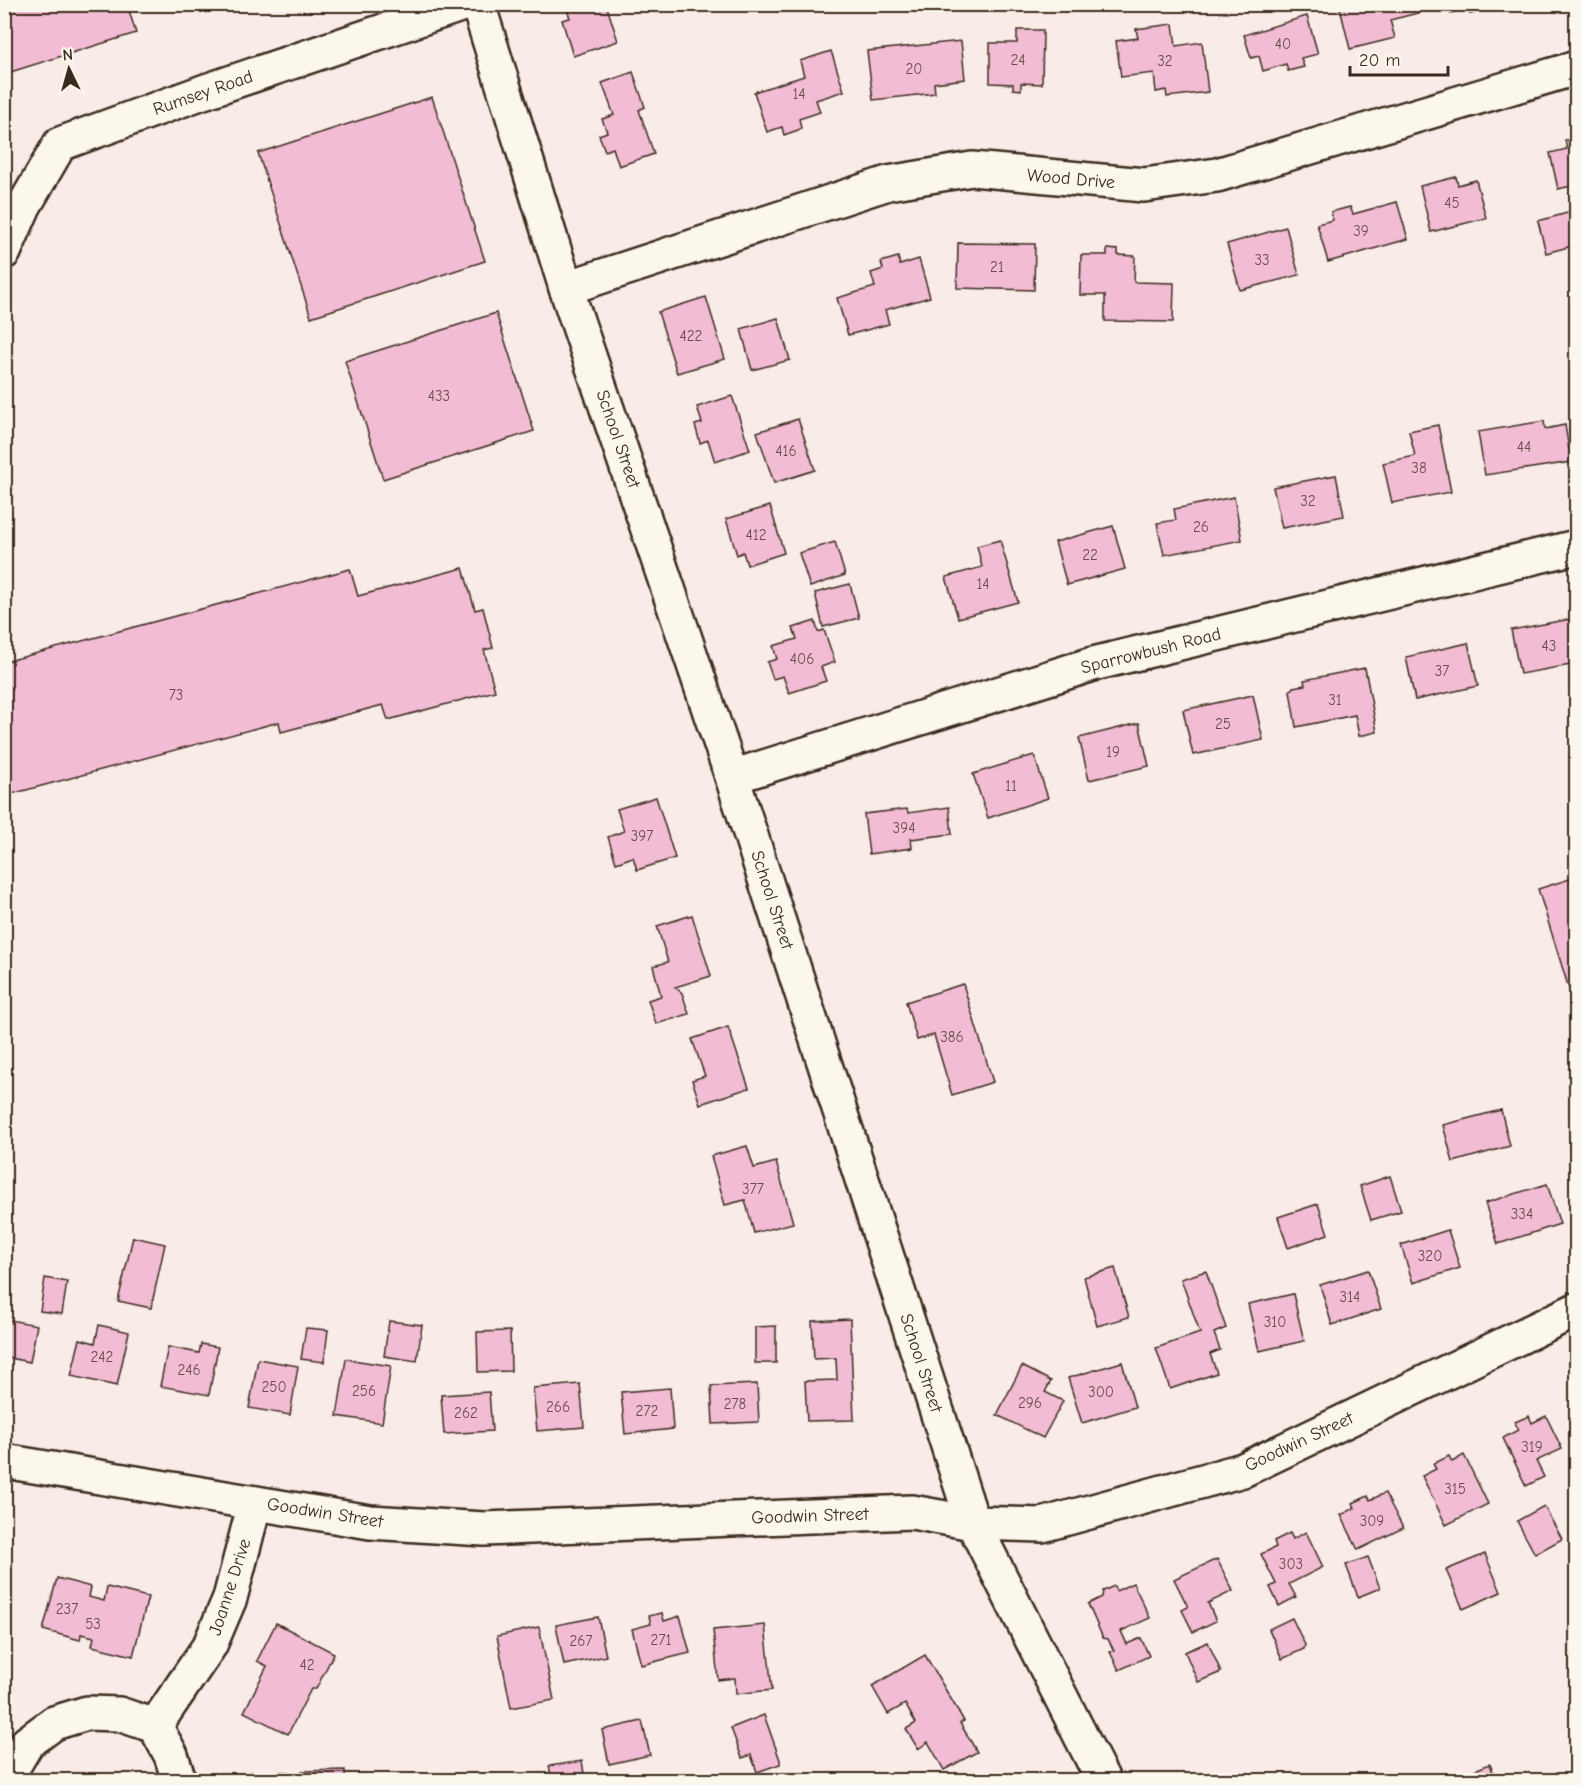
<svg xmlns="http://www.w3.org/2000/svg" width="1581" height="1785" viewBox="0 0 1581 1785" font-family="'Comic Neue',sans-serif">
  <rect width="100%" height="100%" fill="#f9ebe7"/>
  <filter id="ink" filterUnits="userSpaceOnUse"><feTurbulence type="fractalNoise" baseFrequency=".0167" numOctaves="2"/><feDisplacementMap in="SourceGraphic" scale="12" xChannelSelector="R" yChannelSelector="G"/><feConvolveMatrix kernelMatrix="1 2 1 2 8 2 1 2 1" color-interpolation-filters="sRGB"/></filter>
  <g filter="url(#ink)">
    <g fill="#f2bcd5" stroke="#3b2a1e" stroke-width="1.5">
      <polygon points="4,4 127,4 136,33 4,74"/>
      <polygon points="565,4 606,4 618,41 573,56 562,20 570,18"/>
      <polygon points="1339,4 1420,4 1422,12 1390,20 1395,38 1350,49"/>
      <polygon points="1448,4 1485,4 1486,10 1470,14 1468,8 1450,13"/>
      <polygon points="1307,16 1318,54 1301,58 1304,67 1288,71 1286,64 1263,71 1259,56 1251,58 1244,35"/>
      <polygon points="1173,24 1176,46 1202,42 1208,92 1167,97 1166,90 1156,92 1154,73 1121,77 1116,41 1138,38 1136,29"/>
      <polygon points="1017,30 1043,30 1042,84 1021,83 1021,90 1013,89 1013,84 990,83 990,43 1017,43"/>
      <polygon points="961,41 965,79 934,83 935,93 873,100 867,51"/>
      <polygon points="831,51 844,91 816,100 820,112 799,119 801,128 798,130 784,135 782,127 767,132 754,92 804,76 800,61"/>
      <polygon points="633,72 645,107 639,110 654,154 619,166 613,148 605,151 599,135 607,132 602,119 614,115 602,83"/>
      <polygon points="432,97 485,261 311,317 258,153"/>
      <polygon points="1576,138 1576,185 1558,189 1550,153 1567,149 1565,140"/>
      <polygon points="1456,177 1458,185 1476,180 1486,218 1431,232 1420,186"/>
      <polygon points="1397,202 1408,239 1328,262 1317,224 1333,220 1331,212 1350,207 1353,214"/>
      <polygon points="1571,212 1576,234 1576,245 1546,253 1538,221"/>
      <polygon points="1286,227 1299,275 1240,290 1227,244"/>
      <polygon points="958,243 1035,244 1034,290 957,288"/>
      <polygon points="1107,249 1118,250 1118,255 1135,256 1134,282 1174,283 1173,322 1105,321 1105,295 1080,295 1081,255 1107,255"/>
      <polygon points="898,257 900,265 919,259 930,297 885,310 889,324 848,335 837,298 875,287 871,273 883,269 881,262"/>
      <polygon points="706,297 725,359 677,373 658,312"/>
      <polygon points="496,313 534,431 383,479 345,361"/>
      <polygon points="778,318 790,360 752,370 741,329"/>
      <polygon points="732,396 750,450 715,462 708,440 700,443 695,425 702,423 697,407"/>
      <polygon points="798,419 815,470 774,483 757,432"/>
      <polygon points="1544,421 1545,429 1565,425 1571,462 1485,475 1478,432"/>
      <polygon points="1438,425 1451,492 1392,503 1383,463 1415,456 1409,431"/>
      <polygon points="1336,475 1344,516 1282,528 1273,487"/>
      <polygon points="1234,497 1242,540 1164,555 1157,523 1176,520 1174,509"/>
      <polygon points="770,506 784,553 747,565 743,552 737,555 726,519"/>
      <polygon points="1113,526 1125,569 1067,585 1055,542"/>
      <polygon points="1000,540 1018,602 958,618 946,577 982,567 977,546"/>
      <polygon points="835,542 845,575 810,587 799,553"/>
      <polygon points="463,568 475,610 483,608 493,648 484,650 495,691 388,720 383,705 281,732 279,722 4,796 4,662 350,569 358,596"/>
      <polygon points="850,584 859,618 823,627 815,593"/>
      <polygon points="1576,618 1576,664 1520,674 1511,630"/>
      <polygon points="815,621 818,632 824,630 835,662 821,667 826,681 789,693 783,676 773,679 767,662 777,659 773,646 797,639 793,628"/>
      <polygon points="1468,643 1478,686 1415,700 1406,657"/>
      <polygon points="1365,668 1377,732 1359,736 1355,715 1296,727 1290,691 1293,687 1305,685 1304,680"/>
      <polygon points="1253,695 1263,740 1193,755 1183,710"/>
      <polygon points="1139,723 1149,766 1089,780 1079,738"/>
      <polygon points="1034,755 1048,798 988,818 973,774"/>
      <polygon points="656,797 675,858 637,870 633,857 616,863 608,837 624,831 617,809"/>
      <polygon points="949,807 952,834 911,839 912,848 869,854 864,814 907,809 908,813"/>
      <polygon points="1576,877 1576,986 1569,989 1538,889"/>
      <polygon points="692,915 711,976 675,987 682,993 689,1014 656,1024 648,1000 661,996 653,966 668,962 657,926"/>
      <polygon points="963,984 993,1082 952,1095 934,1035 917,1040 906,1002"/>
      <polygon points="728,1027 749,1088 700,1104 692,1080 705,1076 692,1039"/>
      <polygon points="1501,1110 1510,1146 1453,1162 1443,1125"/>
      <polygon points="747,1146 754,1168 776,1162 793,1223 754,1233 745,1200 725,1205 711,1156"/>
      <polygon points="1390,1176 1401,1211 1371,1220 1360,1186"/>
      <polygon points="1547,1184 1560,1224 1498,1244 1485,1203"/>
      <polygon points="1318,1204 1328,1234 1288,1248 1278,1217"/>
      <polygon points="1448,1230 1460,1268 1413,1283 1401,1245"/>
      <polygon points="133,1237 165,1244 151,1308 118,1301"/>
      <polygon points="1115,1268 1129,1317 1097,1326 1084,1277"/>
      <polygon points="1368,1270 1381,1309 1332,1325 1320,1285"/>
      <polygon points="1206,1271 1226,1328 1214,1333 1220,1350 1210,1354 1217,1373 1170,1389 1156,1348 1200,1333 1181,1279"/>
      <polygon points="45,1278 67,1282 62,1314 40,1311"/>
      <polygon points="1293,1294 1304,1341 1259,1351 1248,1304"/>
      <polygon points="4,1319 37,1325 30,1362 4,1357"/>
      <polygon points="850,1319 854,1420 807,1421 805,1381 837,1380 836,1358 814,1359 812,1321"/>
      <polygon points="389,1321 422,1325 417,1361 384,1356"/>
      <polygon points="99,1325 129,1332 117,1386 71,1376 80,1339 95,1343"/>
      <polygon points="776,1326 776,1363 755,1363 755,1327"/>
      <polygon points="306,1328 328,1330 324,1362 301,1359"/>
      <polygon points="510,1331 511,1371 478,1372 477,1332"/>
      <polygon points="201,1344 218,1347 209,1395 160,1386 168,1347 199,1353"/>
      <polygon points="258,1359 298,1366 290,1415 249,1408"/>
      <polygon points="346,1359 391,1366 382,1423 337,1416"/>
      <polygon points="1122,1362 1135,1407 1082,1423 1068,1378"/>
      <polygon points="1022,1366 1051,1381 1045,1392 1063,1401 1043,1438 997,1415"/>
      <polygon points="580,1384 584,1427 537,1431 533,1388"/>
      <polygon points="757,1384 759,1422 713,1424 711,1386"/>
      <polygon points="670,1388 673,1429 625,1434 621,1392"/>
      <polygon points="489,1392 492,1431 444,1434 441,1395"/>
      <polygon points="1529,1416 1532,1423 1546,1416 1562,1449 1536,1461 1544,1477 1526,1486 1503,1438 1518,1430 1515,1422"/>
      <polygon points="1464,1455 1488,1504 1446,1525 1422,1476 1436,1469 1433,1464 1449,1456 1452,1462"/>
      <polygon points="1385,1493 1403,1528 1358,1550 1341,1515 1355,1508 1353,1503 1368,1496 1370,1500"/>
      <polygon points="1544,1506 1562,1539 1535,1554 1517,1521"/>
      <polygon points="1306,1532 1323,1567 1289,1584 1296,1597 1279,1606 1270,1587 1276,1584 1261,1554 1276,1547 1274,1541 1290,1533 1293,1539"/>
      <polygon points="1485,1554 1501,1592 1463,1609 1446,1570"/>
      <polygon points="1368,1557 1380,1588 1358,1597 1346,1565"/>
      <polygon points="1217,1559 1233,1591 1208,1603 1216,1621 1193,1632 1182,1610 1188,1607 1174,1579"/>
      <polygon points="57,1578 91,1587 89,1597 104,1601 107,1587 148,1597 133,1656 92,1646 94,1637 81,1634 80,1640 43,1630"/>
      <polygon points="1133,1583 1150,1618 1121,1631 1127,1644 1141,1638 1149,1656 1119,1670 1110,1652 1114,1651 1108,1639 1103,1638 1088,1604 1102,1597 1103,1591 1114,1586 1116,1591"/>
      <polygon points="662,1613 664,1621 680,1616 690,1653 641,1665 632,1629 651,1624 649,1616"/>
      <polygon points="598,1617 606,1656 564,1665 556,1625"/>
      <polygon points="1292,1618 1305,1645 1304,1649 1282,1659 1269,1629"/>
      <polygon points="276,1623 334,1653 316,1689 311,1689 288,1734 244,1712 267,1666 257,1661"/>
      <polygon points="765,1625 772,1690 736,1694 735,1678 718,1680 713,1630"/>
      <polygon points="539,1627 554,1700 511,1708 497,1636"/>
      <polygon points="1208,1642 1221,1672 1198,1682 1185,1652"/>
      <polygon points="925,1655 964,1721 960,1723 977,1752 944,1770 928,1742 918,1749 906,1729 916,1723 905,1704 888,1714 872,1686"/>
      <polygon points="764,1715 780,1760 780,1764 757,1772 751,1755 742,1758 731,1728"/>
      <polygon points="642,1721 650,1755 609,1764 602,1730"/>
      <polygon points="1576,1732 1576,1755 1569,1735"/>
      <polygon points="582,1761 585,1780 552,1780 549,1766"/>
      <polygon points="1490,1764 1496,1780 1449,1780"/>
      <polygon points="345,1770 345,1780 299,1780 302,1780 302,1771"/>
      <rect x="250" y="1772" width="37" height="8"/>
    </g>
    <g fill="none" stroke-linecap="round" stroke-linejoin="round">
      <defs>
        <g id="minor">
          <polyline points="4,252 24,206 60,144 203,92 463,4"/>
          <polyline points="566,288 888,183 972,169 1144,185 1217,175 1576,68"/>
          <polyline points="732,777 1093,664 1576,547"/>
          <polyline points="155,1726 210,1645 230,1598 255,1503"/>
          <polyline points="5,1780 27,1743 54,1723 87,1713 119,1714 155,1726 171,1755 179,1780"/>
        </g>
        <polyline id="tertiary" points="4,1461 370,1522 484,1529 912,1512 973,1523 1042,1525 1243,1470 1576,1310"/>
        <polyline id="secondary" points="478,4 566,288 732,777 973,1523 1103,1780"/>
      </defs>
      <use href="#minor" stroke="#3b2a1e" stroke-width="38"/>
      <use href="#tertiary" stroke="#3b2a1e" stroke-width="38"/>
      <use href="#secondary" stroke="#3b2a1e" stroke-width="38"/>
      <use href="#minor" stroke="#fbf7ec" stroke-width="33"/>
      <use href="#tertiary" stroke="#fbf7ec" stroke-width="33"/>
      <use href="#secondary" stroke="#fbf7ec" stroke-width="33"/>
    </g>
  </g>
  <g text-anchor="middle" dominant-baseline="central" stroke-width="5" stroke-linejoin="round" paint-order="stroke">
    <g font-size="15" fill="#694e4c">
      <text x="1283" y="44">40</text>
      <text x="1018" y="60">24</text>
      <text x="1165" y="61">32</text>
      <text x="914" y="69">20</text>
      <text x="799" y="94">14</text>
      <text x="1452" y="203">45</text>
      <text x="1361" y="231">39</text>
      <text x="1262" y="260">33</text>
      <text x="997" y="267">21</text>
      <text x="691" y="336">422</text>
      <text x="439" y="396">433</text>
      <text x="1524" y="447">44</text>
      <text x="786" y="451">416</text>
      <text x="1419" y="468">38</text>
      <text x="1308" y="501">32</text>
      <text x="1201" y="527">26</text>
      <text x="756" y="535">412</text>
      <text x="1090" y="555">22</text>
      <text x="983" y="584">14</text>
      <text x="1549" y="646">43</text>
      <text x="802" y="659">406</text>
      <text x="1442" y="671">37</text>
      <text x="176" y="695">73</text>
      <text x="1335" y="700">31</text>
      <text x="1223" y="724">25</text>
      <text x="1113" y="752">19</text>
      <text x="1011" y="786">11</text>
      <text x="904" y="828">394</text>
      <text x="642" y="836">397</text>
      <text x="952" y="1037">386</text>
      <text x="753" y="1189">377</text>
      <text x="1522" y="1214">334</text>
      <text x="1430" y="1256">320</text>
      <text x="1350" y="1297">314</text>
      <text x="1275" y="1322">310</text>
      <text x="102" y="1357">242</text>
      <text x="189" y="1370">246</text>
      <text x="274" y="1387">250</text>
      <text x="364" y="1391">256</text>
      <text x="1101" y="1392">300</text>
      <text x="1030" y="1403">296</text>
      <text x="735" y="1404">278</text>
      <text x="558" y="1407">266</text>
      <text x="647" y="1411">272</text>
      <text x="466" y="1413">262</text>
      <text x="1532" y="1447">319</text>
      <text x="1455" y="1489">315</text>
      <text x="1372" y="1521">309</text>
      <text x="1291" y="1564">303</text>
      <text x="67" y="1609">237</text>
      <text x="93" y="1624">53</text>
      <text x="661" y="1640">271</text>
      <text x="581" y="1641">267</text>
      <text x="307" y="1665">42</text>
    </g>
    <g font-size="18" fill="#3b2a1e" stroke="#fbf7ec">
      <text transform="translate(203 93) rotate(-19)">Rumsey Road</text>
      <text transform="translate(1071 179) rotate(5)">Wood Drive</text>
      <text transform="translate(618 439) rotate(71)">School Street</text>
      <text transform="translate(1151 651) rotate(-14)">Sparrowbush Road</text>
      <text transform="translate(772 900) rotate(72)">School Street</text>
      <text transform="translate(921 1363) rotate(72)">School Street</text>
      <text transform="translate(1299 1442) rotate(-25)">Goodwin Street</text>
      <text transform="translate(325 1513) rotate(9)">Goodwin Street</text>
      <text transform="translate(810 1516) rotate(-2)">Goodwin Street</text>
      <text transform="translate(230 1587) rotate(-72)">Joanne Drive</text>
    </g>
  </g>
  <rect width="1581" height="1785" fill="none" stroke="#fbf7ec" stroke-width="24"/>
  <rect x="12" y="12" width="1557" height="1761" fill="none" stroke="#3b2a1e" stroke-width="2" filter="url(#ink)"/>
  <g transform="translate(69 69) rotate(355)" stroke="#fbf7ec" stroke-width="4.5" paint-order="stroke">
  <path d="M0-4.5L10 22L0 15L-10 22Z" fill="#3b2a1e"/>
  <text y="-9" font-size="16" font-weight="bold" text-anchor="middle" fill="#3b2a1e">N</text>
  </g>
  <path d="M1350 66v9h98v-9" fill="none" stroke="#3b2a1e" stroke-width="3"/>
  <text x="1359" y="66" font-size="18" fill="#3b2a1e" stroke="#fbf7ec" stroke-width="4.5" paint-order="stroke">20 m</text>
</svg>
